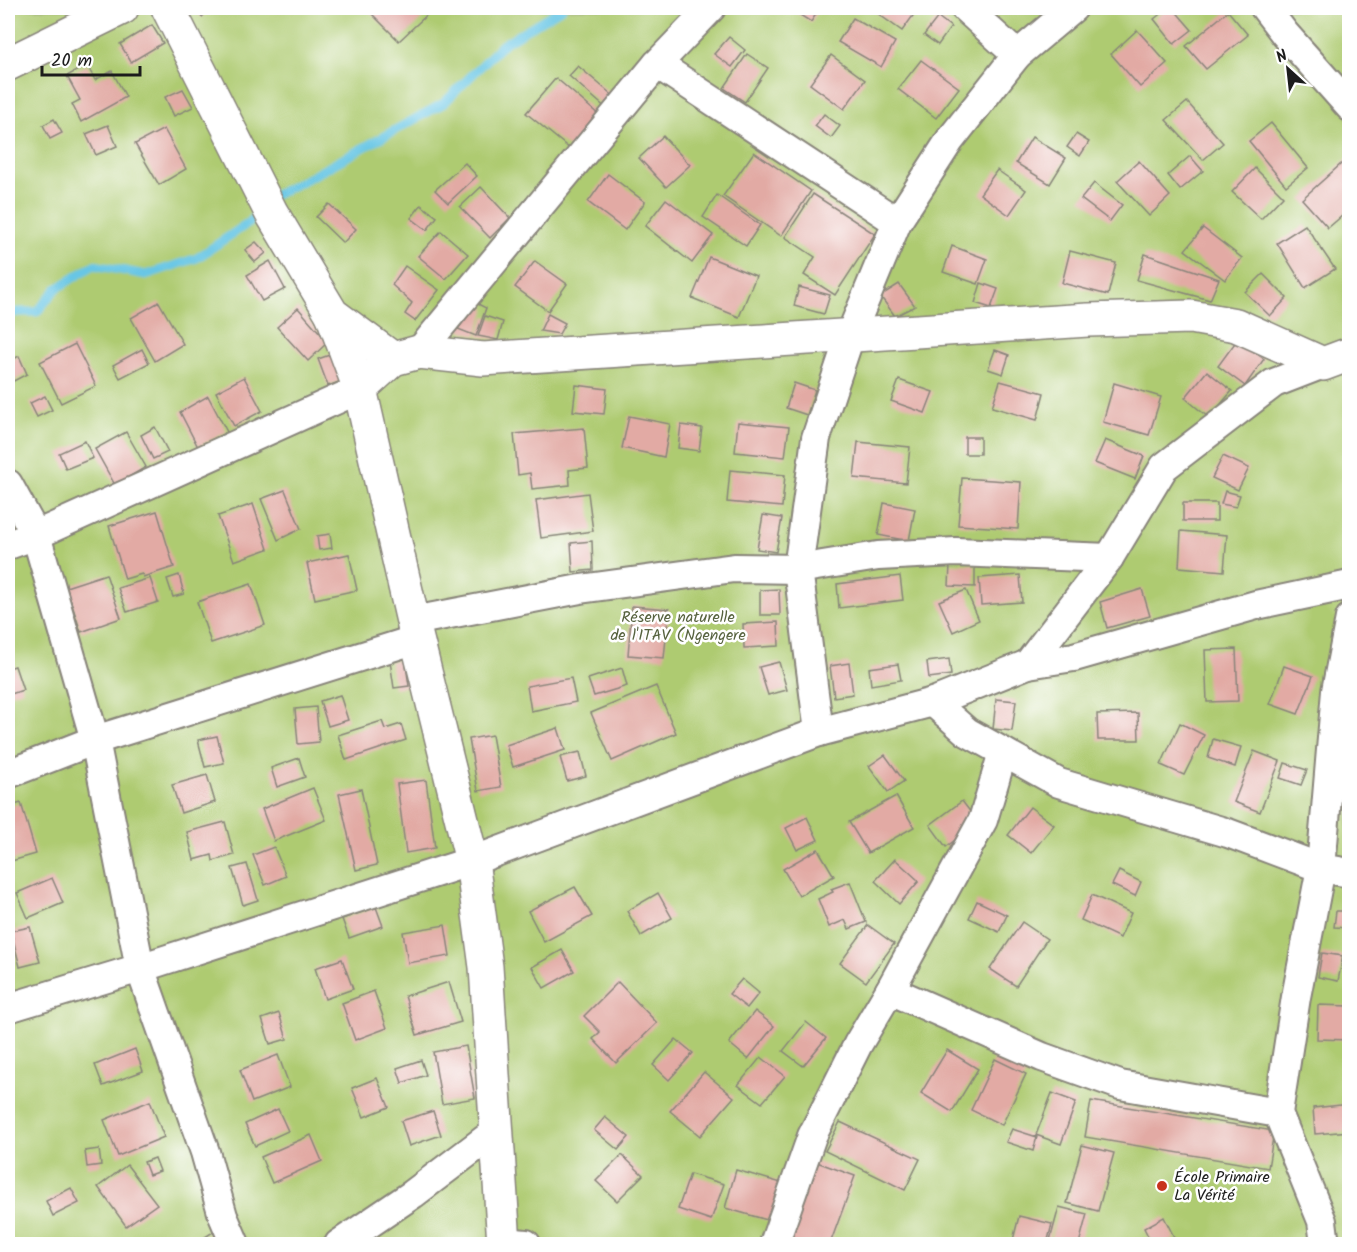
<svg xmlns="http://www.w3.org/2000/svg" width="1357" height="1252" viewBox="0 0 1357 1252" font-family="Kalam,sans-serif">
  <rect width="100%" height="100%" fill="#fff"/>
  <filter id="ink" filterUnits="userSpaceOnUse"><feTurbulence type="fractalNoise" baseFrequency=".0167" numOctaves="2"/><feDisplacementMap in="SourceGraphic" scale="12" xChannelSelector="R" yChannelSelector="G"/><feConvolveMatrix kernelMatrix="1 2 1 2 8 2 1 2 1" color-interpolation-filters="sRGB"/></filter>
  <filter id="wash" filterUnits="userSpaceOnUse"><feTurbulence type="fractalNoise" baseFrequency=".008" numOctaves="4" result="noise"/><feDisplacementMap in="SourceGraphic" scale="24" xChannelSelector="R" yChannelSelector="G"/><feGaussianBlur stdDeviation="1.35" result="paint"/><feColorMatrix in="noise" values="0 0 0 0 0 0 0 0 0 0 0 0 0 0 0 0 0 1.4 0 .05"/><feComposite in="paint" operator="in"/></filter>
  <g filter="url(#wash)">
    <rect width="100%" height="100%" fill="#f3ebd7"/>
    <rect fill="#aecb71" stroke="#657446" stroke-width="1.5" x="8" y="8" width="1341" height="1236"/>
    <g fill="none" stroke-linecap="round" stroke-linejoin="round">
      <polyline stroke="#67c6e5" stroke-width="9" points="8,316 17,312 37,312 56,289 94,265 146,275 197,258 250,222 271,197 312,176 444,103 503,44 562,8"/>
    </g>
    <g id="blocks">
      <g fill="#e2aaa4">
        <polygon points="191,8 211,8 202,17"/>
        <polygon points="366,8 434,8 399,41"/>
        <polygon points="789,8 820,8 811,22"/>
        <polygon points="870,8 915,8 918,9 902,31"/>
        <polygon points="1168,8 1173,8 1192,30 1174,44 1154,19"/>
        <polygon points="1228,11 1248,35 1206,69 1186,46"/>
        <polygon points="938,17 951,27 938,45 924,35"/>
        <polygon points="853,18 895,42 881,67 838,42"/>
        <polygon points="152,25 163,43 131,62 120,44"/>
        <polygon points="1137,30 1167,63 1140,87 1111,54"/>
        <polygon points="729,37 745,50 732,67 714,54"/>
        <polygon points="747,54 768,68 745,102 724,88"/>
        <polygon points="831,55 865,80 844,109 810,84"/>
        <polygon points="921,60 959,88 936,118 898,89"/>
        <polygon points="87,65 95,80 112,71 126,97 81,122 72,104 80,100 67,76"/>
        <polygon points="578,66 617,99 608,110 569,76"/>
        <polygon points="556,78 599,115 570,149 526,113"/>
        <polygon points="183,89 193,107 174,116 165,97"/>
        <polygon points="1187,102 1223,143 1203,160 1166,120"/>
        <polygon points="824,114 840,126 831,138 815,126"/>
        <polygon points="54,119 62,133 50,139 43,125"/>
        <polygon points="1271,123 1308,168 1286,186 1249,141"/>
        <polygon points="108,125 117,146 96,155 86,134"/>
        <polygon points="164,129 186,169 159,185 135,144"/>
        <polygon points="1076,134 1089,142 1080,156 1067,147"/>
        <polygon points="663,136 690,165 666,187 639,158"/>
        <polygon points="1032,137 1066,158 1050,184 1016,163"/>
        <polygon points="754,152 811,191 781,236 723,196"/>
        <polygon points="1190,156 1203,171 1180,190 1168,175"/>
        <polygon points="1350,156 1350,209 1328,228 1302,199"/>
        <polygon points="1139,161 1170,196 1149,216 1117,181"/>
        <polygon points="465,163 477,176 448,203 435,190"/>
        <polygon points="1255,168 1283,196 1261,219 1232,192"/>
        <polygon points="997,170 1026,190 1009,215 980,194"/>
        <polygon points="608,174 645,202 625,230 588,202"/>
        <polygon points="1094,183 1122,205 1110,221 1081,199"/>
        <polygon points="481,187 510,218 490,238 460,207"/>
        <polygon points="813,194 875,234 835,295 804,275 815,257 785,237"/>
        <polygon points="717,195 760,225 746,246 703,217"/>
        <polygon points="666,199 713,235 692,263 645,226"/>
        <polygon points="329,204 356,229 343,243 316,217"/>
        <polygon points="421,205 437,217 427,230 411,218"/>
        <polygon points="1305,225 1335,269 1305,288 1277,243"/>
        <polygon points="1203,228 1242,258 1225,280 1185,250"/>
        <polygon points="441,231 468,254 446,279 418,256"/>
        <polygon points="256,242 266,253 255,262 245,250"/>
        <polygon points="952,246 987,259 978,284 943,272"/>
        <polygon points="1070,251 1116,263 1108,295 1062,283"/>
        <polygon points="1145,254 1219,279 1210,300 1137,280"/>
        <polygon points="709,257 756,276 739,317 692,298"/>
        <polygon points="270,261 285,289 262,301 247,275"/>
        <polygon points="535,261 567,284 548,311 515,287"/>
        <polygon points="405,266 439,290 415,321 405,314 412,303 392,285"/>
        <polygon points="1263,274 1287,298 1270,316 1245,292"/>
        <polygon points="981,283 998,289 991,308 975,303"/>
        <polygon points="899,284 915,306 895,316 880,296"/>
        <polygon points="799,287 830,295 824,314 794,306"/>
        <polygon points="159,302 183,344 155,361 131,318"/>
        <polygon points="476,303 486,308 476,336 458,329"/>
        <polygon points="298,308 328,342 308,361 277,327"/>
        <polygon points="548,314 565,323 559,334 540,331"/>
        <polygon points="485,316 503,322 498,340 478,336"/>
        <polygon points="1237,340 1264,359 1245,386 1218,366"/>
        <polygon points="75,344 96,386 61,403 40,362"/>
        <polygon points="142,349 149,363 120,378 113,365"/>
        <polygon points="995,350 1009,355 1003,374 988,369"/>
        <polygon points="341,351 350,378 328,386 318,359"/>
        <polygon points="19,356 27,374 8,384 8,362"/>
        <polygon points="1207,371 1232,391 1209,418 1185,398"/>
        <polygon points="244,377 262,411 234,426 216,392"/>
        <polygon points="899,380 933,392 925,413 891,401"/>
        <polygon points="1000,381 1044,393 1037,420 992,407"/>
        <polygon points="794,383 815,390 807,415 786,408"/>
        <polygon points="1114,383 1161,397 1149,435 1103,422"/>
        <polygon points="576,385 607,389 604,414 573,411"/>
        <polygon points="45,396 52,410 37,417 30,403"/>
        <polygon points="208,396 227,432 198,447 180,412"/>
        <polygon points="629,416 670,424 664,457 622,448"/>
        <polygon points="738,422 789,427 785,457 735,452"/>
        <polygon points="681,425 702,428 699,451 678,448"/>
        <polygon points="155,427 168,452 153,459 141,435"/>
        <polygon points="584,428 588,468 569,470 570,485 532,489 530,473 518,475 514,434"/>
        <polygon points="126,432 146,467 115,485 95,449"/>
        <rect x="965" y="437" width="15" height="17"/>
        <polygon points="1105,440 1144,456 1135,479 1095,463"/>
        <polygon points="85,441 93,458 66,469 59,453"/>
        <polygon points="858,442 910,447 906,483 854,478"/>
        <polygon points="1223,456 1249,468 1238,490 1212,478"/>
        <polygon points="730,470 785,475 782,507 727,502"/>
        <polygon points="962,478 1021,482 1018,529 958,525"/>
        <polygon points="285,490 301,529 278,540 261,499"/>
        <polygon points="1225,491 1240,495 1236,507 1221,504"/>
        <polygon points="588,493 593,531 541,538 536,500"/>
        <polygon points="884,503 915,509 909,541 878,535"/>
        <rect x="1183" y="503" width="34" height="18"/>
        <polygon points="253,504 268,549 234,561 218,516"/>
        <polygon points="157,511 174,567 143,577 142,574 125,579 109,526"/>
        <polygon points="763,515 782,518 776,552 757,549"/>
        <polygon points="1181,531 1227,535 1224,571 1179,567"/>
        <polygon points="330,534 332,548 319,550 317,536"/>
        <polygon points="592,541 593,570 573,572 571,543"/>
        <polygon points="349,554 357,590 315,599 307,563"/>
        <polygon points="950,564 975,564 975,587 949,586"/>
        <polygon points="106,574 121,618 81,632 66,587"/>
        <polygon points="179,575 184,594 173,597 167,579"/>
        <polygon points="1020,575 1022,602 981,605 979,578"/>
        <polygon points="900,576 903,600 839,608 837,584"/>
        <polygon points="150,578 158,602 127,612 118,588"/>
        <polygon points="251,584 265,625 211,643 197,602"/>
        <polygon points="779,589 780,615 760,615 760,590"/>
        <polygon points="1142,589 1150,616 1107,628 1100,602"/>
        <polygon points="966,590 979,620 953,632 939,601"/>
        <polygon points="632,606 669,609 664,658 628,655"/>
        <polygon points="778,622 779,646 744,648 743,624"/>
        <polygon points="1236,649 1238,701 1207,702 1205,650"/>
        <polygon points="405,659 409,686 394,688 390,661"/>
        <polygon points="949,659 951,675 929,678 927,662"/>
        <polygon points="779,662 787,690 768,695 759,667"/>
        <polygon points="849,663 853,694 834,697 830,666"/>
        <polygon points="898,664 901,680 871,685 869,668"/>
        <polygon points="15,666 23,690 8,695 8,668"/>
        <polygon points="1284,666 1313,676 1298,714 1270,704"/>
        <polygon points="622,668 627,686 594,696 588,679"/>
        <polygon points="571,678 576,702 531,711 527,686"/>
        <polygon points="656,686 676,733 612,761 591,713"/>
        <polygon points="340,695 348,720 328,726 320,701"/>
        <polygon points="996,699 1016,701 1012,731 993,729"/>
        <polygon points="316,707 319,742 298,744 295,709"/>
        <polygon points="1138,713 1139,740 1098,740 1097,714"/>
        <polygon points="382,721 385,729 401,724 406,740 346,760 338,735"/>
        <polygon points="1180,723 1204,735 1184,775 1161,765"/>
        <polygon points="558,728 565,750 513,767 506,745"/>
        <polygon points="492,735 501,787 478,791 469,739"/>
        <polygon points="217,736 224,763 205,767 198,740"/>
        <polygon points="1213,739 1241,747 1235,767 1208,758"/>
        <polygon points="1254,751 1280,761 1260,812 1234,802"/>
        <polygon points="580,752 586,776 567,781 560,757"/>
        <polygon points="885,755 904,781 888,792 869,766"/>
        <polygon points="299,758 305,777 277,787 271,768"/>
        <polygon points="1285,763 1307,770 1301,785 1280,778"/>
        <polygon points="207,775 215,802 181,813 172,785"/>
        <polygon points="426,780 435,848 406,853 397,784"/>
        <polygon points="313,788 326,820 274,841 262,809"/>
        <polygon points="361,789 377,865 356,870 339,794"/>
        <polygon points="896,796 914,827 868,853 849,822"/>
        <polygon points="962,801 978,822 946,847 930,825"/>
        <polygon points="21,803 36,854 8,862 8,807"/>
        <polygon points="1030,807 1054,825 1031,853 1008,835"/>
        <polygon points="807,817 818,840 797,850 786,828"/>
        <polygon points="225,822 234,855 213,861 212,855 194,860 187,832"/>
        <polygon points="274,847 286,876 265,885 253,855"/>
        <polygon points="818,849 834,876 799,896 783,869"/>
        <polygon points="895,859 919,881 899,904 875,881"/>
        <polygon points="247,864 258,900 243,905 232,868"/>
        <polygon points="1119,871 1141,882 1135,896 1112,885"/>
        <polygon points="52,878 63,903 28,918 17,893"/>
        <polygon points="850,882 866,922 849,929 845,920 829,927 818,899 833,892 831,889"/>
        <polygon points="575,887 592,916 544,942 528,911"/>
        <polygon points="658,893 672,918 641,936 627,911"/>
        <polygon points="1092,895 1131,913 1120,938 1081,920"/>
        <polygon points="977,901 1007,915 999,932 969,918"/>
        <polygon points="376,907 383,926 349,938 342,919"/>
        <polygon points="1336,911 1350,911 1350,928 1334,927"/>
        <polygon points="1022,922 1047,939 1016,986 990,969"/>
        <polygon points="445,925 450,956 408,963 403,932"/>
        <polygon points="868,925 894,944 866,982 840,963"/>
        <polygon points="30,927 40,962 20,967 11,931"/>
        <polygon points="562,950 574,971 544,988 532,967"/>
        <polygon points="1322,953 1343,956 1338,981 1318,977"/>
        <polygon points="342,959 353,989 325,999 315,968"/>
        <polygon points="742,979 759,993 747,1008 729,994"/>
        <polygon points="449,982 461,1022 417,1035 405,996"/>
        <polygon points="618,982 657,1023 616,1063 593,1039 600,1032 584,1016"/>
        <polygon points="374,991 387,1028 355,1040 342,1003"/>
        <polygon points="1318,1005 1350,1006 1350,1040 1317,1039"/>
        <polygon points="755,1011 774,1026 748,1059 729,1043"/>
        <polygon points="279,1013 287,1039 270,1044 262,1019"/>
        <polygon points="806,1022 826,1038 803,1066 783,1051"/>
        <polygon points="676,1039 693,1053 669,1080 653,1065"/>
        <polygon points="466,1046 475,1098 442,1104 433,1052"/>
        <polygon points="135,1049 143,1071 103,1086 95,1065"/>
        <polygon points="947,1050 978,1069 952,1112 921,1093"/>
        <polygon points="278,1055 290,1087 252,1102 240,1070"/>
        <polygon points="761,1057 785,1076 762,1103 738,1085"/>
        <polygon points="995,1059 1026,1074 1002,1125 971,1110"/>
        <polygon points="421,1060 426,1075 402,1083 397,1068"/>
        <polygon points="704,1072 734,1097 700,1136 670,1111"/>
        <polygon points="377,1078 389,1107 364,1117 352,1088"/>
        <polygon points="1052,1093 1076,1102 1061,1144 1036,1135"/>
        <polygon points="150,1101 164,1137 118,1156 104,1120"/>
        <polygon points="1091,1101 1274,1131 1268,1168 1085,1137"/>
        <polygon points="1350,1104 1350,1131 1315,1134 1313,1108"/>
        <polygon points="278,1109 288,1131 255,1146 245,1124"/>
        <polygon points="433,1111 441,1135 409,1146 401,1121"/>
        <polygon points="605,1117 629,1137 618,1150 594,1130"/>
        <polygon points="840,1122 920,1159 905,1190 825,1151"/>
        <polygon points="1012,1129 1037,1137 1033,1151 1006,1142"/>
        <polygon points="311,1135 322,1161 272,1183 261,1157"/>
        <polygon points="1082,1145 1114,1153 1098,1211 1067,1203"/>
        <polygon points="99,1149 101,1165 87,1167 85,1151"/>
        <polygon points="622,1155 643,1175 617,1201 596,1181"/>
        <polygon points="155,1158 160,1171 149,1175 144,1162"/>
        <polygon points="814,1161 855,1176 830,1244 783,1244"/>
        <polygon points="127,1165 157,1204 126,1226 98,1187"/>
        <polygon points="736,1170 785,1184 774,1222 725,1208"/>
        <polygon points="690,1174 724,1184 711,1220 678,1209"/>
        <polygon points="71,1188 79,1203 53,1216 46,1201"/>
        <polygon points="1059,1207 1087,1214 1079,1244 1049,1244"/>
        <polygon points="1019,1216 1052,1224 1047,1244 1012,1244"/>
        <polygon points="1164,1217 1175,1239 1165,1244 1152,1244 1144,1228"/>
        <polygon points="213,1232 222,1244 194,1244"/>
      </g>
    </g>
  </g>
  <g filter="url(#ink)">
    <use href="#blocks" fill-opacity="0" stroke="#88847a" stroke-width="1.5"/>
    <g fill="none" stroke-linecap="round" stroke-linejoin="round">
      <defs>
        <g id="street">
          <polyline points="965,8 1017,55"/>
          <polyline points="1265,8 1285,34 1350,107"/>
          <polyline points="657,64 897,222"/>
          <polyline points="419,352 657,64 711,8"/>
          <polyline points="8,484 36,535 95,740 140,968 205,1152 223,1216 235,1244"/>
          <polyline points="8,545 36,535 360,389"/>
          <polyline points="413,621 580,589 734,568 798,569 878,556 956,552 1109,558"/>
          <polyline points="1028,664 1074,657 1256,605 1350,585"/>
          <polyline points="933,702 967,732 1059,783 1228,833 1321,868 1350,873"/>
          <polyline points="819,732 798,569 816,438 850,336 897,222 950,140 1017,55 1073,8"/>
          <polyline points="8,774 95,740 417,639"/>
          <polyline points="890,990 983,820 1003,752"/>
          <polyline points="8,1008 140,968 472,861 819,732 933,702 1028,664 1109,558 1164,467 1274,383 1323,364"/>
          <polyline points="504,1242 526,1244"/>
          <polyline points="339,1244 413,1194 495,1132"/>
          <polyline points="774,1244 812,1136 858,1044 890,990 1042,1057 1120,1085 1278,1113"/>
          <polyline points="1325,1244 1322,1221 1278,1113 1296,997 1321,868 1336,691 1350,618"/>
        </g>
        <g id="secondary">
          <polyline points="168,8 271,212 332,314 393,359"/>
          <polyline points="8,64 122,8"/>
          <polyline points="332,314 360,389"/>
          <polyline points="504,1244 486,967 472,861 417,639 360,389 393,359 419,352 483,359 1088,320 1191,317 1236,325 1323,364 1350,354"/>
        </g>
      </defs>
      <use href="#street" stroke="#88847a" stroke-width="32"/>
      <use href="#secondary" stroke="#88847a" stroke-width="36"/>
      <use href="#street" stroke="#fff" stroke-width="28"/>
      <use href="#secondary" stroke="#fff" stroke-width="33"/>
    </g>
  </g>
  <circle fill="#c8321e" stroke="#fff" stroke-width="2" cx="1162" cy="1186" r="6"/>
  <g text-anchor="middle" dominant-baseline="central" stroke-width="5" stroke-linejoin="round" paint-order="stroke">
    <g font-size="16" fill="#56623e" stroke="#fff">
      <text x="678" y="617">Réserve naturelle<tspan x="678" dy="18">de l'ITAV (Ngengere</tspan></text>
    </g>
    <g font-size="16" fill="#1c1c1c" stroke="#fff" text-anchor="start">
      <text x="1174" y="1177">École Primaire<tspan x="1174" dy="18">La Vérité</tspan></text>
    </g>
  </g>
  <rect width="1357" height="1252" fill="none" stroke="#fff" stroke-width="30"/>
  <g transform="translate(1288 69) rotate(333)" stroke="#ffffff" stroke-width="4.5" paint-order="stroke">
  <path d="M0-4.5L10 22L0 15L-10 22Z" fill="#1c1c1c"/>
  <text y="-9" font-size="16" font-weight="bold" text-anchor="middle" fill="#1c1c1c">N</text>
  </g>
  <path d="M42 66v9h98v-9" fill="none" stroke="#1c1c1c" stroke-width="3"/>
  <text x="51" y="66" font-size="18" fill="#1c1c1c" stroke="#ffffff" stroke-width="4.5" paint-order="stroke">20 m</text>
</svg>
